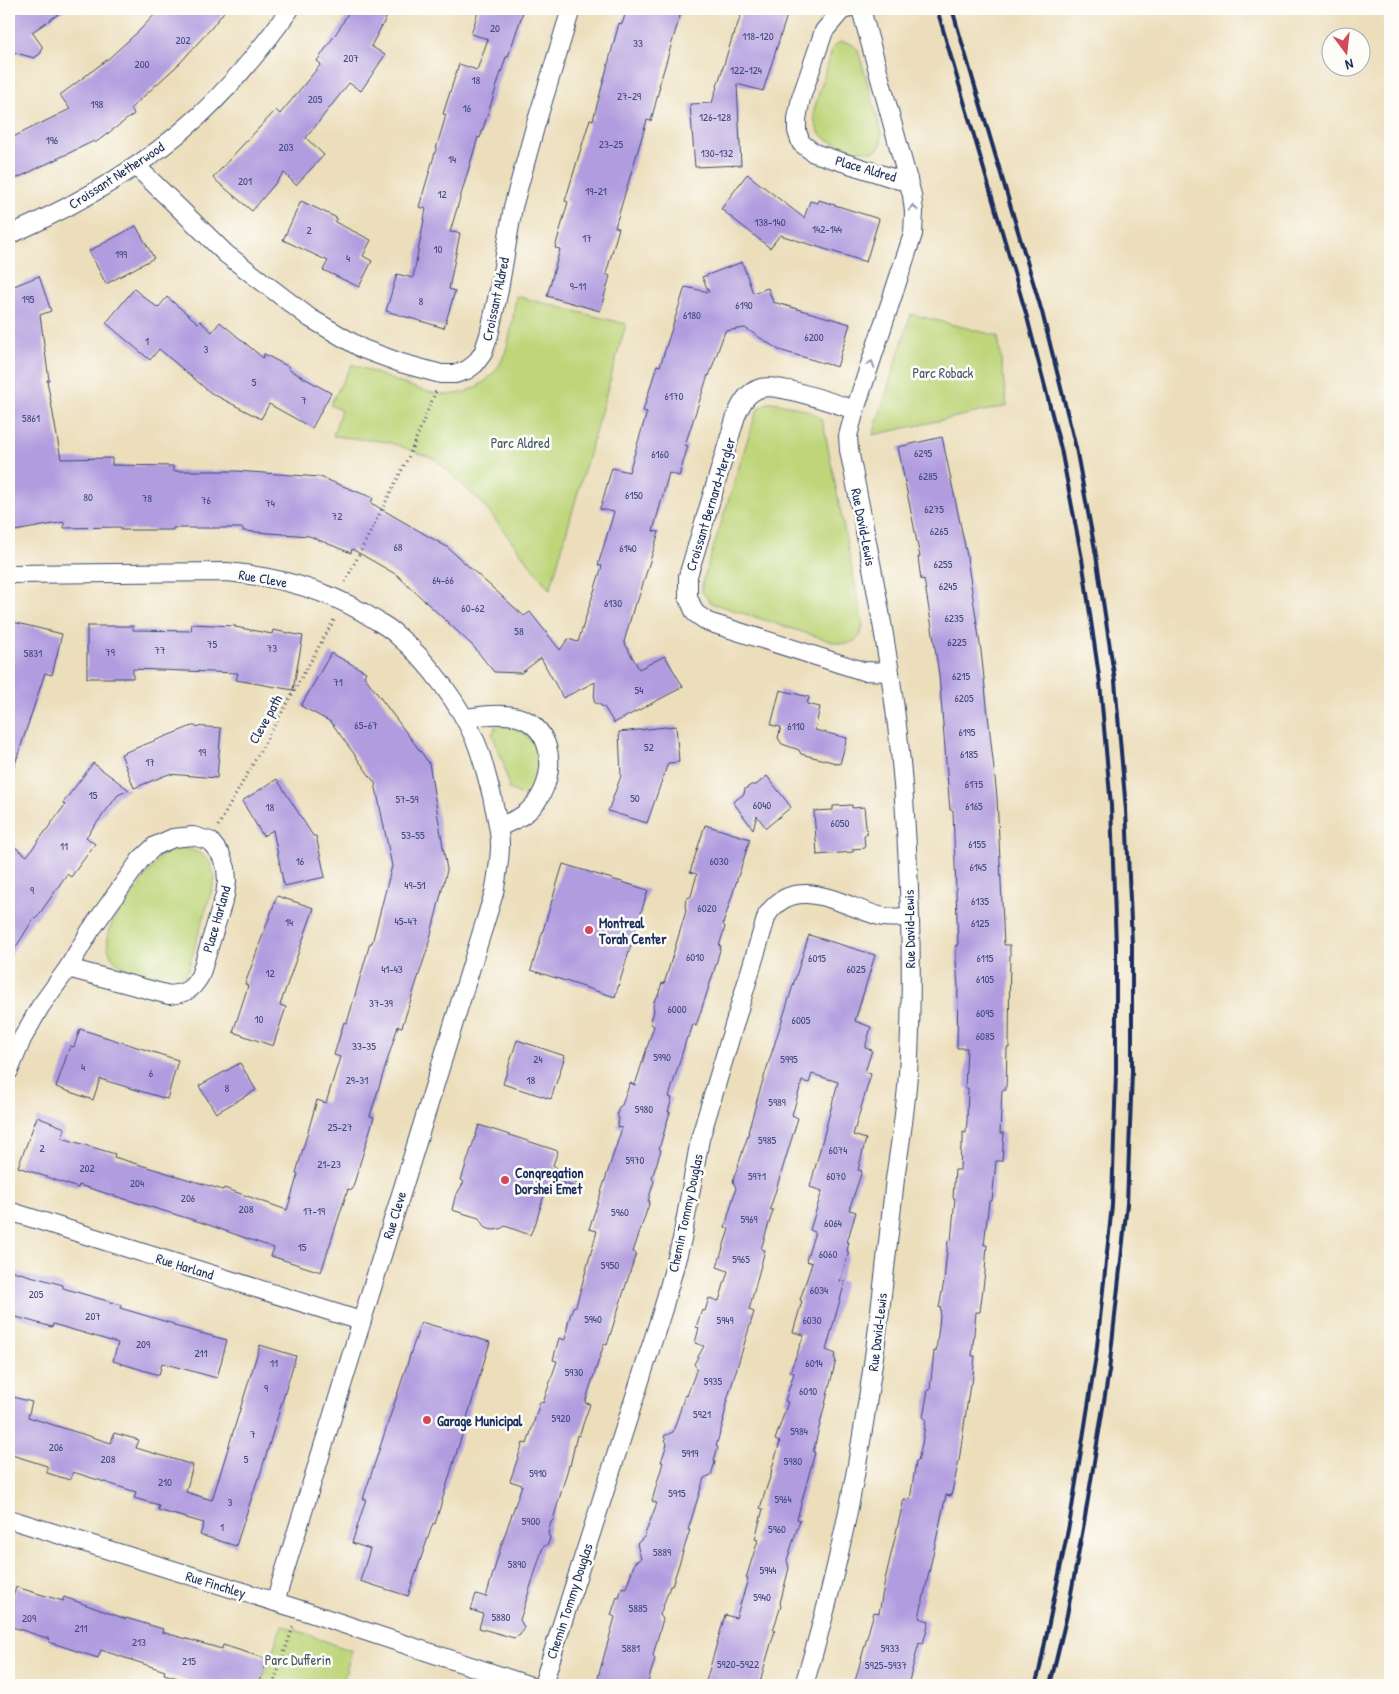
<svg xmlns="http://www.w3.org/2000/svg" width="1399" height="1694" viewBox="0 0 1399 1694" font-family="'Patrick Hand',sans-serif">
  <rect width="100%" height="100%" fill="#fdfcf7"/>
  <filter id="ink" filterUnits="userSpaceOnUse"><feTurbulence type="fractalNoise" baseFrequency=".02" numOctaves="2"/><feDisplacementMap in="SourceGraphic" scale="10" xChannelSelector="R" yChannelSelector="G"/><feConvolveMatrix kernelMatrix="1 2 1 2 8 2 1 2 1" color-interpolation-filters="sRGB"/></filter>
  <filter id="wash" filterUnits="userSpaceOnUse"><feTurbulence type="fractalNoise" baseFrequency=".0096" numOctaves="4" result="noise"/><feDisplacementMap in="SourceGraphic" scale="20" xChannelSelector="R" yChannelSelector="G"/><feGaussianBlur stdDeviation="1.12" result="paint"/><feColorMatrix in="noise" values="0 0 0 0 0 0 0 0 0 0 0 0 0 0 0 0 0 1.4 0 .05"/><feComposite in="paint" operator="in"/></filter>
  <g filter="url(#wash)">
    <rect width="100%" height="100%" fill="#ecdebb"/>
    <g fill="#bed579" stroke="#6c826c">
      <path d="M840,42C848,42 852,43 858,50L882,134C881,139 882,145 878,149C869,157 830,143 822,136C815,128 814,119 814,110L833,47Z"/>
      <path d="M516,296L626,324L550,590L482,503L435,459L388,442L333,436L341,410L330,405L352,364C377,373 413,390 439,394C464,398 491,383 502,360C511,340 513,317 516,296Z"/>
      <polygon points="911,314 998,336 1007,406 873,435"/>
      <path d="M769,402C779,402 812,410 819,417C822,420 823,424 824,427L863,625C861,641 852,645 837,643L711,603L702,592V584L755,416L758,409Z"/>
      <path d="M502,726C507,727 513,727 517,729C533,735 542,756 537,772C535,780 530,789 527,797L509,789L504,765L492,733L495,730L494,727Z"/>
      <path d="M184,848C205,853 211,859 215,879L188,970C183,979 179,982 168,983C135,972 91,966 114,919L161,856L175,849Z"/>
      <polygon points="282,1625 352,1651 342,1685 260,1685"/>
    </g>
    <g id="blocks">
      <g fill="#b19cdf">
        <polygon points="9,9 66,9 32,32 42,46 41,53 34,58 9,51"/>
        <polygon points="160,9 226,9 213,26 180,63 131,108 134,114 95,143 94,141 9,182 9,139 70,109 60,95 108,59 140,30"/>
        <polygon points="350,9 391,9 371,46 385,55 361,91 349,83 306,138 324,155 296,185 284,173 252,211 213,178 238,150 276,110 280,114 321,64 317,61 341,26"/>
        <polygon points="479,9 524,9 508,57 506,57 480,138 478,137 450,232 460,233 449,289 455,291 444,328 386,311 397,274 413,278 426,209 419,207 446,115 443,114 459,64 477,70 488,39 471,34"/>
        <polygon points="627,9 682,9 659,86 660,86 651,121 647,120 615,227 619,228 606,274 610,276 600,311 547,296 560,249 555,248 568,202 565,201 590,119 593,120 619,23 622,24"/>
        <polygon points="743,9 789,9 763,91 737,84 741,165 695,167 690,104 712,103 733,35 734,35"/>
        <polygon points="747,174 804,218 810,201 818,203 819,200 879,219 866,262 780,235 770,248 721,209"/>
        <polygon points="301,201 337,218 335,222 371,240 363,256 372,261 359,287 323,270 328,261 283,240"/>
        <polygon points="136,226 154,258 106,284 89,251"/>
        <polygon points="742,262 753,293 768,288 773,302 850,324 837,367 779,350 745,328 725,331 709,376 708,375 685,445 688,446 679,476 669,473 653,531 659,532 637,603 635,603 624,642 639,669 665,656 683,687 614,723 604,707 594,702 595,682 563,698 541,658 521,673 494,672 473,646 397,575 352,549 351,553 309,536 243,531 243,528 173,528 173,530 121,530 121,527 64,528 64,522 15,531 9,496 9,288 39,276 51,311 40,315 49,380 47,380 61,459 112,458 112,465 173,466 173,471 236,471 320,477 373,498 371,503 447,547 524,616 530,612 560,650 568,639 578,642 602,566 598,565 614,512 600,509 612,468 629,472 647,412 643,411 657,365 660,366 685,287 709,292 702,277"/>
        <polygon points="134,289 158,308 167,297 198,323 200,321 212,332 220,322 263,358 264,354 289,367 288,369 331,393 312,428 269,404 261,419 211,393 159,349 150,360 106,323"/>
        <polygon points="942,437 966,551 981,651 997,797 1004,945 1010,945 1009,1048 1007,1048 1006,1090 1002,1090 1000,1133 1004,1133 1002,1161 996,1161 992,1201 989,1201 984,1245 987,1245 985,1272 980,1312 976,1312 972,1356 975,1356 972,1384 970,1384 959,1461 951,1496 946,1495 919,1618 929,1621 923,1644 919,1643 908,1685 854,1685 874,1612 879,1613 885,1580 904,1499 910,1500 916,1461 918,1461 922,1444 926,1419 923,1418 928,1390 930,1390 934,1351 936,1352 941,1308 939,1308 944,1281 948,1240 951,1241 955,1198 953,1198 955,1170 960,1170 961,1144 963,1144 963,1132 966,1133 967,1121 968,1088 965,1088 967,1048 957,1048 958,986 956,961 956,945 958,945 953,810 950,810 939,675 933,634 924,579 921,580 918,557 920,557 898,447"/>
        <polygon points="13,622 62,634 52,675 45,673 12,773 9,772 9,641"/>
        <polygon points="192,624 236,626 235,627 272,634 273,630 303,636 293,690 236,680 238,673 133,669 133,678 87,678 87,626 133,626 133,630 191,631"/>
        <polygon points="331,653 366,672 364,676 429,763 447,870 427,950 402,1027 398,1026 370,1116 374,1117 352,1190 348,1189 321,1272 271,1256 274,1248 203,1223 79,1185 78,1188 18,1167 37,1117 65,1128 62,1138 115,1154 114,1157 223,1190 224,1188 287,1210 298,1174 296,1173 317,1100 326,1103 340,1057 334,1055 344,1022 347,1023 370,943 372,943 392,866 375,783 331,722 301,706"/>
        <polygon points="780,690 809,697 807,704 820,707 815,730 847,738 840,764 801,754 799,750 782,744 778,738 781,727 771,725"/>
        <polygon points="192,726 221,728 217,778 169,774 134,788 121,754"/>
        <polygon points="676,726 679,762 668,763 647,823 608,811 621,776 619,732"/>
        <polygon points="93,763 129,790 118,795 86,837 95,844 71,877 67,874 36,919 34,918 9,958 9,843 27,856 65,805 63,803"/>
        <polygon points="767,776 791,807 766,828 757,816 753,829 733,802 744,794 745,789 751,785 756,785"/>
        <polygon points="277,779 313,836 316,836 325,877 284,886 273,830 263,836 242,801"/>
        <polygon points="852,805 852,808 864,807 867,835 864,835 865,848 853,849 853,852 817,855 814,811 833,810 833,806"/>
        <polygon points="705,825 750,839 723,924 725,927 719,946 721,946 715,968 696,1026 693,1024 689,1037 687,1037 669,1097 672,1098 668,1112 670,1112 659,1149 661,1150 652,1178 654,1181 648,1201 650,1201 633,1252 636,1253 607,1345 604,1344 585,1403 590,1404 579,1436 577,1435 570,1466 569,1465 553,1520 551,1522 548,1533 550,1538 548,1544 543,1547 520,1620 524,1627 520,1635 514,1638 479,1628 483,1614 471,1610 476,1594 486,1597 502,1543 522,1485 510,1481 523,1443 527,1444 540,1402 543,1403 557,1361 553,1360 559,1338 565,1340 568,1323 573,1307 576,1306 597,1231 589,1229 622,1128 617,1127 619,1119 617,1114 619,1107 622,1105 630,1083 635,1085 654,1026 650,1024 654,1011 653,1006 655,999 658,996 662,983 664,984 686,911 685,906 686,899 691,896 697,874 690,872"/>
        <polygon points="563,864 648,890 615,997 531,970"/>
        <polygon points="277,896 314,908 280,1005 286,1007 273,1046 233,1032 248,986 245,984"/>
        <polygon points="809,935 875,955 855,1021 871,1027 865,1048 872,1050 865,1072 871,1074 853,1135 866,1139 858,1170 862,1171 849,1210 856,1212 847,1242 849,1242 847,1251 848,1251 848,1256 840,1281 845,1282 826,1350 836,1354 834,1358 836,1360 813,1452 815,1452 797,1519 800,1520 787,1560 789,1568 780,1603 781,1606 773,1630 775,1630 759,1685 705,1685 725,1615 736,1618 748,1579 746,1578 758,1540 755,1539 763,1509 760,1508 772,1471 771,1471 780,1442 775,1440 788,1402 785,1401 794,1373 790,1372 804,1335 793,1332 802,1301 800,1300 812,1263 806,1261 815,1232 810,1230 822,1191 810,1187 838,1082 812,1074 809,1083 802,1081 792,1115 798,1118 770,1209 773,1210 761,1249 765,1250 749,1310 754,1312 725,1407 726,1408 723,1420 724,1420 716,1446 718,1447 714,1460 715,1462 711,1475 704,1478 688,1530 690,1530 672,1586 670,1586 660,1615 663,1619 653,1655 655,1659 647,1685 597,1685 599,1678 598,1677 615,1617 611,1615 617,1597 619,1598 622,1587 626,1588 635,1562 641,1559 637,1544 644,1537 657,1503 652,1501 663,1462 661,1462 667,1444 664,1436 673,1432 685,1395 687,1396 697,1368 694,1364 704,1346 695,1343 699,1328 696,1327 702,1310 705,1311 709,1298 719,1301 728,1271 717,1267 729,1229 725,1227 736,1188 733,1181 749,1132 748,1132 759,1093"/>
        <polygon points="80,1029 178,1060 167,1099 100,1079 93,1100 56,1087 70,1046 74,1047"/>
        <polygon points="517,1040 565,1056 551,1099 503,1084"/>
        <polygon points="240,1063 256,1090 216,1113 199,1086"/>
        <polygon points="479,1125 558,1151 553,1165 582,1188 581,1189 549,1179 536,1222 530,1235 505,1226 500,1229 493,1230 485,1228 479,1218 452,1210 455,1197 464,1182 461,1180"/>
        <polygon points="9,1270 63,1285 63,1288 121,1305 120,1308 174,1324 174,1326 227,1340 217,1378 162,1363 159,1375 113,1361 118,1343 53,1324 52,1327 9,1315"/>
        <polygon points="421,1322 490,1342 435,1524 433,1523 408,1596 360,1581 370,1549 352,1543 366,1499 363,1499"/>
        <polygon points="260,1345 296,1356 259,1478 258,1478 236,1546 200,1535 204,1523 158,1510 159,1505 134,1498 136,1492 73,1472 70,1480 47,1473 47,1466 9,1454 9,1396 32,1402 28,1417 111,1443 114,1433 139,1440 136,1448 193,1465 186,1492 212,1500"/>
        <polygon points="16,1587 63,1601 64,1597 126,1619 126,1618 163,1629 162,1632 222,1649 223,1645 267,1659 259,1685 201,1685 164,1674 165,1671 101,1650 98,1658 49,1642 50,1639 9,1626 9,1610"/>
      </g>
    </g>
  </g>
  <g filter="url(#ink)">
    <use href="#blocks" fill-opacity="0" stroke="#3a496c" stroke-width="1"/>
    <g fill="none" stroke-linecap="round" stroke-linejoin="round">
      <defs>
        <g id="minor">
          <polyline points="846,9 841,11 824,31 801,98 797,119 797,131 801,143 814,153 899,180 908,179"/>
          <polyline points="136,166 226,254 310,318 363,349 401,363 441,374 455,374 467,370 475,364 483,353 489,335 499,290 513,207 535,127 571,9"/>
          <path d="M9,235C77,205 144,167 199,116C233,84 263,47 290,9"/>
          <path d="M855,410C836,404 779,383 761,388C747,392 741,404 736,416L688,576V597L695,613L708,622L863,671L890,672"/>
          <path d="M9,574L227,572C280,577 332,591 377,621C384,625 392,630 398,636C428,661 461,706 476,742C483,759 487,778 492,796C495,812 500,828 500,845C500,861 497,877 494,893L275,1602"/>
          <path d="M465,718C485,715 512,711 529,722C561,743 552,796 523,815C516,820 507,823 499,827"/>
          <path d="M9,1071L22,1039L40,1007L68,968L90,931L141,859L155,846L173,838L193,836L210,841L221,855L226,868L227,881L225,895L200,976C191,991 186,993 169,995L68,968"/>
          <polyline points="9,1211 361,1321"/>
          <polyline points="9,1519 298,1609 528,1685"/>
          <path d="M543,1685L553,1652L663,1309L682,1239L700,1139L767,915C796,871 845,908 883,917C891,918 901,917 910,917"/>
          <path d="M804,1685C847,1547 870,1404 886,1260C889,1233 892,1206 895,1179C900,1144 906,1109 908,1073C914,978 910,880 903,785C894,672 871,561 849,450L848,436L855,410L913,234L914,212L912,195L861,9"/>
        </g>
      </defs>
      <use href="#minor" stroke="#3a496c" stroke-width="20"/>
      <g stroke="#3a496c" stroke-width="3" stroke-dasharray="1 4" stroke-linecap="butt">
        <polyline points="345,582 408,458 436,391"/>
        <polyline points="218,826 335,618"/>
        <polyline points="273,1685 293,1627"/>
      </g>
      <use href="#minor" stroke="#fff" stroke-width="18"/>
      <g stroke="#1b2f5e" stroke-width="4">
        <polyline points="937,9 1027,317 1061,449 1082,559 1100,683 1111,806 1116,946 1116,1072 1112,1205 1096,1356 1070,1520 1039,1672 1035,1685"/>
        <polyline points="952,9 1042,312 1076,448 1096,555 1115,681 1126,810 1132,944 1132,1072 1127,1204 1109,1371 1084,1523 1067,1615 1050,1685"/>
      </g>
    </g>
    <defs><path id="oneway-chevron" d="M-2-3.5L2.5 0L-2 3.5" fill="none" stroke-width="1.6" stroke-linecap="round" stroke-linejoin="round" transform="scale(1.25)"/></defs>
    <g stroke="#8d97ae">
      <use href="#oneway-chevron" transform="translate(913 208) rotate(-94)"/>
      <use href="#oneway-chevron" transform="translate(871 364) rotate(-72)"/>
    </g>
  </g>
  <g fill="#d1495b" stroke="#fdfcf7" stroke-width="2">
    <circle cx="589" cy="930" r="5"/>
    <circle cx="505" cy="1180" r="5"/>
    <circle cx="427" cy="1420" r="5"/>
  </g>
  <g text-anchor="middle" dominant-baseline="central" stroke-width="5" stroke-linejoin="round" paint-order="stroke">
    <g font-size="11" fill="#404a7e">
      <text x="495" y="28">20</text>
      <text x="758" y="36">118-120</text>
      <text x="183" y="40">202</text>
      <text x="638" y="43">33</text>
      <text x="351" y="58">207</text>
      <text x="142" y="64">200</text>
      <text x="746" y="70">122-124</text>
      <text x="476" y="80">18</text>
      <text x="629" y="96">27-29</text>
      <text x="315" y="99">205</text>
      <text x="97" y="104">198</text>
      <text x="467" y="108">16</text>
      <text x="715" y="117">126-128</text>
      <text x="52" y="140">196</text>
      <text x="611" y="144">23-25</text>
      <text x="286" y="147">203</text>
      <text x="717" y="153">130-132</text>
      <text x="452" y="159">14</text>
      <text x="245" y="181">201</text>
      <text x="596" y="191">19-21</text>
      <text x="442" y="194">12</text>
      <text x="770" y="222">138-140</text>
      <text x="827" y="229">142-144</text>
      <text x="309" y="230">2</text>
      <text x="587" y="238">17</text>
      <text x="438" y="249">10</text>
      <text x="121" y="254">199</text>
      <text x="348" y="258">4</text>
      <text x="578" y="286">9-11</text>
      <text x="28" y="299">195</text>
      <text x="421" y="301">8</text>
      <text x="744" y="305">6190</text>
      <text x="692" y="315">6180</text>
      <text x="814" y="337">6200</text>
      <text x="147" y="341">1</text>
      <text x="206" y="349">3</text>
      <text x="254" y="382">5</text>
      <text x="674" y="396">6170</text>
      <text x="304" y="400">7</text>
      <text x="31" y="418">5861</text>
      <text x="923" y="453">6295</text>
      <text x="660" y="454">6160</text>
      <text x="928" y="476">6285</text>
      <text x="634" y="495">6150</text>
      <text x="88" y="497">80</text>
      <text x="147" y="498">78</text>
      <text x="206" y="500">76</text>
      <text x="270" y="503">74</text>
      <text x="934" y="509">6275</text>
      <text x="337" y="516">72</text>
      <text x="939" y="531">6265</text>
      <text x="398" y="547">68</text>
      <text x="628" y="548">6140</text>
      <text x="943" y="564">6255</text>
      <text x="443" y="580">64-66</text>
      <text x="948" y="586">6245</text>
      <text x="613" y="603">6130</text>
      <text x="473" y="608">60-62</text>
      <text x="954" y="618">6235</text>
      <text x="519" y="631">58</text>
      <text x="957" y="642">6225</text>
      <text x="212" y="644">75</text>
      <text x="272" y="648">73</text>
      <text x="160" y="650">77</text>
      <text x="110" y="652">79</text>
      <text x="33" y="653">5831</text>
      <text x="961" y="676">6215</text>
      <text x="338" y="682">71</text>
      <text x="639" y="690">54</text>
      <text x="964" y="698">6205</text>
      <text x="366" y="725">65-67</text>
      <text x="796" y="726">6110</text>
      <text x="967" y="732">6195</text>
      <text x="649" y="747">52</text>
      <text x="202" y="752">19</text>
      <text x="969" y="754">6185</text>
      <text x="150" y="762">17</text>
      <text x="974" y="784">6175</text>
      <text x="93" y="795">15</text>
      <text x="635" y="798">50</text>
      <text x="407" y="799">57-59</text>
      <text x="762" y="805">6040</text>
      <text x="974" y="806">6165</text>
      <text x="270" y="807">18</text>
      <text x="840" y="823">6050</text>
      <text x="413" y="835">53-55</text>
      <text x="977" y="844">6155</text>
      <text x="64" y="846">11</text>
      <text x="300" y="861">16</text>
      <text x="719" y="861">6030</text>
      <text x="978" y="867">6145</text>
      <text x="415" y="885">49-51</text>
      <text x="32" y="890">9</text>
      <text x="980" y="901">6135</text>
      <text x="707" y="908">6020</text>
      <text x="406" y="921">45-47</text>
      <text x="289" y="922">14</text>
      <text x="980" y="923">6125</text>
      <text x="695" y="957">6010</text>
      <text x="817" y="958">6015</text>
      <text x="985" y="958">6115</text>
      <text x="392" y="969">41-43</text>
      <text x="856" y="969">6025</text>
      <text x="270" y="973">12</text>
      <text x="985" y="979">6105</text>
      <text x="381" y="1003">37-39</text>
      <text x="677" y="1009">6000</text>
      <text x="985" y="1013">6095</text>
      <text x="259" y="1019">10</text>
      <text x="801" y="1020">6005</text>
      <text x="985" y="1036">6085</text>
      <text x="364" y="1046">33-35</text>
      <text x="662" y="1057">5990</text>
      <text x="538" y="1059">24</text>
      <text x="789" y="1059">5995</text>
      <text x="83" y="1067">4</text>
      <text x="151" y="1073">6</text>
      <text x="357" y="1080">29-31</text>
      <text x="531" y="1080">18</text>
      <text x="227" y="1088">8</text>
      <text x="777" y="1102">5989</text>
      <text x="644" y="1109">5980</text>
      <text x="340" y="1127">25-27</text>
      <text x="767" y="1140">5985</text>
      <text x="42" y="1148">2</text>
      <text x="838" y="1150">6074</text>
      <text x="635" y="1160">5970</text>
      <text x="329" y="1164">21-23</text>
      <text x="87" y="1168">202</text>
      <text x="757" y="1176">5971</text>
      <text x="836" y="1176">6070</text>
      <text x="137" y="1183">204</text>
      <text x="188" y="1198">206</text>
      <text x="246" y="1209">208</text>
      <text x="314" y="1211">17-19</text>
      <text x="620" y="1212">5960</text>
      <text x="749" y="1219">5969</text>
      <text x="833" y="1223">6064</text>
      <text x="302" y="1247">15</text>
      <text x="828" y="1254">6060</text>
      <text x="741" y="1259">5965</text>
      <text x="610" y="1265">5950</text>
      <text x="819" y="1290">6034</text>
      <text x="36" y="1294">205</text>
      <text x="93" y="1316">207</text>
      <text x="593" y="1319">5940</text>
      <text x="725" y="1320">5949</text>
      <text x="812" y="1320">6030</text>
      <text x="143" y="1344">209</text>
      <text x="201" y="1353">211</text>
      <text x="274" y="1363">11</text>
      <text x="814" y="1363">6014</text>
      <text x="574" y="1372">5930</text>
      <text x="713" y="1381">5935</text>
      <text x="266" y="1388">9</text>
      <text x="808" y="1391">6010</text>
      <text x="702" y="1414">5921</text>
      <text x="561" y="1418">5920</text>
      <text x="799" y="1431">5984</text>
      <text x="253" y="1434">7</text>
      <text x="56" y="1447">206</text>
      <text x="690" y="1453">5919</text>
      <text x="108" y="1459">208</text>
      <text x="246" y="1459">5</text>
      <text x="793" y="1461">5980</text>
      <text x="538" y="1473">5910</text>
      <text x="165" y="1482">210</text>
      <text x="677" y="1493">5915</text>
      <text x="783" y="1499">5964</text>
      <text x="230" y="1502">3</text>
      <text x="531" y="1521">5900</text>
      <text x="222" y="1527">1</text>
      <text x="777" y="1529">5960</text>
      <text x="662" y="1552">5889</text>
      <text x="517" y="1564">5890</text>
      <text x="768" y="1570">5944</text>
      <text x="762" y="1597">5940</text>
      <text x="638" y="1608">5885</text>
      <text x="501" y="1617">5880</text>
      <text x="29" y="1618">209</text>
      <text x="81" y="1628">211</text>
      <text x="139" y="1642">213</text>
      <text x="631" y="1648">5881</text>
      <text x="890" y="1648">5933</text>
      <text x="189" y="1661">215</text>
      <text x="738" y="1664">5920-5922</text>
      <text x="886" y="1665">5925-5937</text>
    </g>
    <g font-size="14" fill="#1b2f5e" stroke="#fdfcf7">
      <text transform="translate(866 168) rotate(16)">Place Aldred</text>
      <text transform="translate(116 175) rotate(-33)">Croissant Netherwood</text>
      <text transform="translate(495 299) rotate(-78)">Croissant Aldred</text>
      <text transform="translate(710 504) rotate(-73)">Croissant Bernard-Mergler</text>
      <text transform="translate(864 527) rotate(79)">Rue David-Lewis</text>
      <text transform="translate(263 578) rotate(10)">Rue Cleve</text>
      <text transform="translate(265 719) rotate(-61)">Cleve path</text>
      <text transform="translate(216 919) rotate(-74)">Place Harland</text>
      <text transform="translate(909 929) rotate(-91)">Rue David-Lewis</text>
      <text transform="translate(685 1213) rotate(-78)">Chemin Tommy Douglas</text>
      <text transform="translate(394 1215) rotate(-73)">Rue Cleve</text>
      <text transform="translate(185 1266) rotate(17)">Rue Harland</text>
      <text transform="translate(877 1332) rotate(-83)">Rue David-Lewis</text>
      <text transform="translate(216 1584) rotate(17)">Rue Finchley</text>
      <text transform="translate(569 1601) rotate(-72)">Chemin Tommy Douglas</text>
    </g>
    <g font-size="14" fill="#445865" stroke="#fdfcf7">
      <text x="943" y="372">Parc Roback</text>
      <text x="520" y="442">Parc Aldred</text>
      <text x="298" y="1659">Parc Dufferin</text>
    </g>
    <g font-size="14" font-weight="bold" fill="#1b2f5e" stroke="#fdfcf7" text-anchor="start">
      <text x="599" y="922">Montreal<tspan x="599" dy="16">Torah Center</tspan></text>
      <text x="515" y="1172">Congregation<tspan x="515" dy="16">Dorshei Emet</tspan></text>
      <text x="437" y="1420">Garage Municipal</text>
    </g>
  </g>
  <rect width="1399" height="1694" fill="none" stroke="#fdfcf7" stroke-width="30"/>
  <g transform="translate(1346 52) rotate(165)"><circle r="24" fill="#fdfcf7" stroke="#a3aaba"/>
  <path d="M0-4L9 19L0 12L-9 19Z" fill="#d1495b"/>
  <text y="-8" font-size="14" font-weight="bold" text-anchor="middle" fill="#1b2f5e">N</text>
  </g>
</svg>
